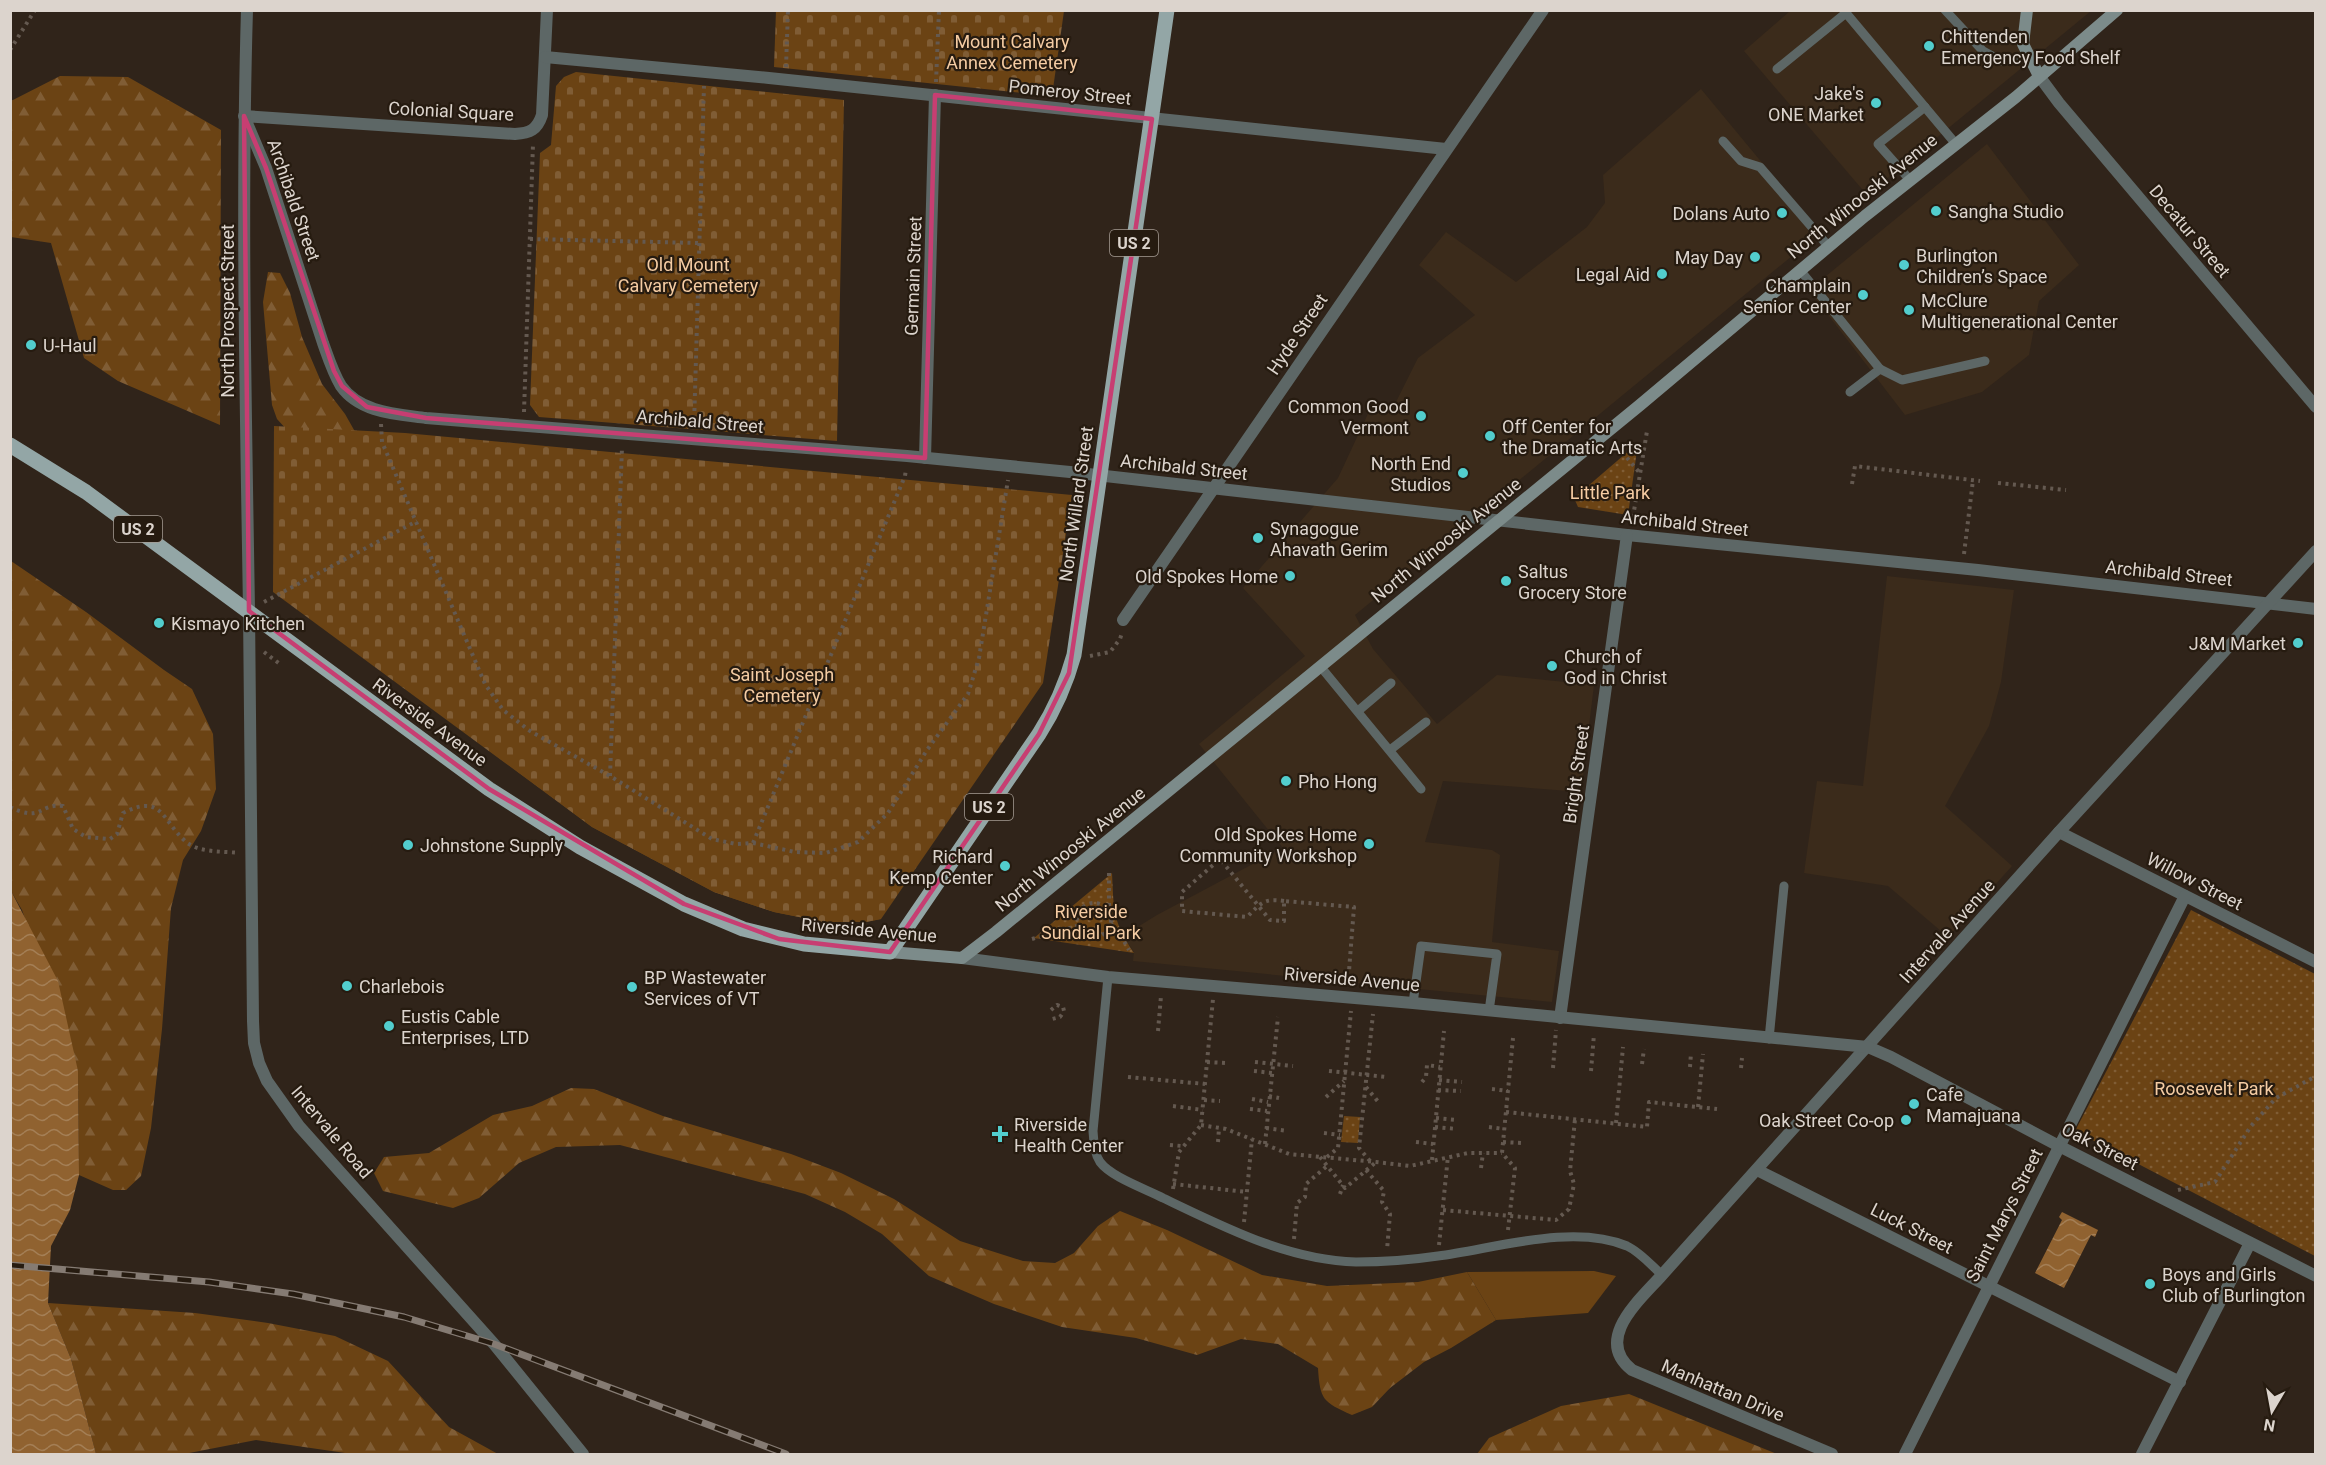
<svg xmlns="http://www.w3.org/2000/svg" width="2326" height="1465" viewBox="0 0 2326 1465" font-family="Roboto,sans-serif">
  <defs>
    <pattern id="forest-firs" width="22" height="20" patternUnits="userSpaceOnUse" patternTransform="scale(1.5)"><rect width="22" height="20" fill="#6b4314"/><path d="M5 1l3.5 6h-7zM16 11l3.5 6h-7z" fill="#805d35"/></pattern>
    <pattern id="cemetery-stones" width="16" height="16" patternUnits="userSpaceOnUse" patternTransform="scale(1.5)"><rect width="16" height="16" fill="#6b4314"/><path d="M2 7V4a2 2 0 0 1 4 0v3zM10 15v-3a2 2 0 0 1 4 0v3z" fill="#805d35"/></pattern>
    <pattern id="park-dots" width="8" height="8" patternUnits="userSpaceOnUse" patternTransform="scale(1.5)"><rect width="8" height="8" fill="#6b4314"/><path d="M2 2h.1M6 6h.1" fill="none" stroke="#805d35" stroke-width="1.8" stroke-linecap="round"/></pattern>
    <pattern id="water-waves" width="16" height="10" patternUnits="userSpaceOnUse" patternTransform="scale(1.5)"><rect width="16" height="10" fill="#906230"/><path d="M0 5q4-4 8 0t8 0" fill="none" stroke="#a47f56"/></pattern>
  </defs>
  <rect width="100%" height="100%" fill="#30241a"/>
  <g fill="#3b2b1b">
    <polygon points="1790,11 2091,11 1867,195 1744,51"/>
    <polygon points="1701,89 1820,233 1355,615 1373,649 1437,724 1497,675 1594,685 1581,792 1443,781 1425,842 1492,850 1500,855 1492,942 1559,951 1552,1002 1133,961 1134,952 1123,936 1157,915 1283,848 1199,744 1305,656 1243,588 1338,478 1373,403 1392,410 1418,358 1475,315 1419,265 1446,232 1516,282 1587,227 1605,203 1603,175"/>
    <polygon points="1987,144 2079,265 2039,301 2029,355 1982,392 1905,415 1809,290"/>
    <polygon points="1887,576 2014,590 2001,682 1989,726 1945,806 2012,866 1948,937 1888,886 1804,873 1817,781 1863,786"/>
  </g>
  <polygon fill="#6b4314" points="1594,1271 1616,1276 1588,1313 1496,1320 1467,1272"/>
  <g fill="url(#forest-firs)">
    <polygon points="60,76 128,77 221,130 220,425 118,381 84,358 51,243 11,237 11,101"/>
    <polygon points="268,272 280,273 290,293 302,337 322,384 345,414 379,474 859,909 881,919 866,922 824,922 774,912 714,892 592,827 432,708 416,694 288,431 277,419 272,405 263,302"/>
    <polygon points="11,561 86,612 164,670 192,689 213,734 216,789 201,831 183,860 171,908 162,1029 151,1128 141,1176 126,1190 113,1190 79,1175 78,1071 22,910 11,891"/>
    <path d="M571,1088L594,1089L663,1116L791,1154L841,1173L894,1199L960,1241L1023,1261L1055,1263L1074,1253L1098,1226L1120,1211L1167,1230L1262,1275L1327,1286L1418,1282L1467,1272L1496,1320L1451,1348L1424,1362L1390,1388L1372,1407L1352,1415C1323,1402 1320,1400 1318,1368L1278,1344L1241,1339L1197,1355L1136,1338L1062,1327L994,1304L929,1276L882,1234L845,1212L805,1194L620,1145L556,1147L519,1163L479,1198L453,1208L383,1191L374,1173L384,1157L429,1153L493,1115L532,1106Z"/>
    <polygon points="48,1303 195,1313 268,1323 335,1336 388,1361 449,1427 498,1454 352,1454 256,1440 184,1454 96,1454 71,1359"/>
    <polygon points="1629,1394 1777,1454 1477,1454 1489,1438 1561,1406"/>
  </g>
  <g fill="url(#cemetery-stones)">
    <polygon points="776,11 1064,11 1052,96 774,67"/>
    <polygon points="576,72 844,100 837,441 539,417 530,405 540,153 551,145 556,86 564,77"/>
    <polygon points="274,426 405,433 1072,495 1043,683 881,919 866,922 824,922 774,912 714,892 592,827 273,592"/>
  </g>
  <g fill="url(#park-dots)">
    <polygon points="1638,443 1628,515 1578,507 1574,498"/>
    <path d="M1112,873C1114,912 1112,919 1134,953L1034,938Z"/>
    <polygon points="2191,910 2315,974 2315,1256 2075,1131"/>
    <polygon points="1344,1116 1360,1117 1358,1143 1341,1142"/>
  </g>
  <g fill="url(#water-waves)">
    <polygon points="11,891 58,981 78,1071 79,1175 70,1210 51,1246 48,1303 71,1359 96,1454 11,1454"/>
    <polygon points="2062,1212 2098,1230 2095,1237 2091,1235 2064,1288 2035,1273 2062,1220 2059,1217"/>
  </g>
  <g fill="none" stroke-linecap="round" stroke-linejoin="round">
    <g stroke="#645950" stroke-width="4" stroke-dasharray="3 4.5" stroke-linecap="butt">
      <polyline points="10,50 35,10"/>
      <polyline points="786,67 788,10"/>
      <polyline points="936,82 939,10"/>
      <polyline points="530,239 698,243"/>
      <polyline points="524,412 533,144"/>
      <polyline points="381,424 382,442 485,684 503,710 530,731 610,776 712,839 736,844 753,843 795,852 826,853 858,842 888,813 927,750 968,694 979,658 1008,480"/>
      <polyline points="694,426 704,86"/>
      <polyline points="1622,452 1639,472"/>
      <polyline points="1998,483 2066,490"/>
      <polyline points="1852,484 1855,466 1980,481"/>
      <polyline points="1633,517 1647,431"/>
      <polyline points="1964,554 1973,480"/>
      <polyline points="264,602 417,521"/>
      <polyline points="264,652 280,664"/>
      <polyline points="1090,656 1110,652 1120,639 1122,633"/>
      <polyline points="610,776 622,447"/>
      <path d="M10,807C43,823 38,803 63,806L73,829L86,837L110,839L117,834L123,813C162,793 162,820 185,841C198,853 222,851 239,853"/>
      <polyline points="753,843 905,476 906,469"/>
      <polyline points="1109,873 1109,911"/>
      <path d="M1284,901C1264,898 1261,903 1247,917L1182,911V892L1220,859L1270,920L1284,921V901L1354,907L1349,971"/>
      <circle cx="1094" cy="920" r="17"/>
      <polyline points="1111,924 1117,929 1129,950"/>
      <polyline points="1032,939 1077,926"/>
      <polyline points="1051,1010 1057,1005 1063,1007 1064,1011 1060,1017 1052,1019"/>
      <polyline points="1158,1031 1161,996"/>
      <polyline points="1207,1062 1225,1063"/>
      <polyline points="1255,1062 1293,1066"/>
      <polyline points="1642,1064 1644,1049"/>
      <polyline points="1690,1067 1691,1053"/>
      <polyline points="1553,1068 1556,1030"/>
      <polyline points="1741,1068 1742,1058"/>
      <polyline points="1254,1071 1272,1073"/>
      <polyline points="1329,1071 1387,1077"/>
      <polyline points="1591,1071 1594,1034"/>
      <polyline points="1128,1077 1205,1084"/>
      <polyline points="1439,1080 1462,1082"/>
      <polyline points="1422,1082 1426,1077 1427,1065 1440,1067"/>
      <polyline points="1366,1087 1380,1104"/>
      <polyline points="1492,1089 1508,1091"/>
      <polyline points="1438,1090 1461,1091"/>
      <polyline points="1269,1096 1279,1098"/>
      <polyline points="1326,1097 1344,1081"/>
      <polyline points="1252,1099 1268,1102"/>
      <polyline points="1204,1100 1220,1101"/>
      <polyline points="1173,1106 1203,1110"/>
      <polyline points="1698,1107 1703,1054"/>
      <polyline points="1250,1109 1267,1111"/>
      <polyline points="1506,1112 1647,1127 1649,1102 1717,1109"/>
      <polyline points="1436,1118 1457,1120"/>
      <polyline points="1616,1123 1623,1047"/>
      <polyline points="1201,1125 1226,1129 1289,1154 1376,1162 1410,1166 1468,1153 1502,1153"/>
      <polyline points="1435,1127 1457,1129"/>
      <polyline points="1489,1127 1504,1129"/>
      <polyline points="1266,1128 1288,1131"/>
      <polyline points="1324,1133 1340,1135"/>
      <polyline points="1218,1142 1219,1128"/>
      <polyline points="1416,1142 1433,1144"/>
      <polyline points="1503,1142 1521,1143"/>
      <polyline points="1265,1144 1278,1017"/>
      <polyline points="1170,1145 1182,1146"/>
      <polyline points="1320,1157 1345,1188 1375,1163"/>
      <polyline points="1327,1157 1338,1148 1351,1011"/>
      <polyline points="1432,1160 1444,1031"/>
      <polyline points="1370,1161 1359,1148 1373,1014"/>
      <polyline points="1481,1168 1483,1153"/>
      <polyline points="1366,1170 1384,1191 1382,1202 1390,1214 1387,1250"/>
      <polyline points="1173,1184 1247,1192"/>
      <polyline points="1173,1189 1179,1152 1201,1125 1213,999"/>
      <polyline points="2178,1190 2215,1182 2251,1126 2276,1098 2316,1076"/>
      <polyline points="1340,1194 1343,1185"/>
      <polyline points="1443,1210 1556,1220 1569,1209 1574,1184 1570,1171 1575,1119"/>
      <polyline points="1244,1222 1252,1139"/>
      <polyline points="1508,1230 1515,1168 1502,1153 1513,1038"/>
      <polyline points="1294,1239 1297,1203 1305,1197 1306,1184 1327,1166"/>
      <polyline points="1439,1245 1448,1156"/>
    </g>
    <g stroke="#5d6766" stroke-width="9">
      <polyline points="1945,10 1983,51 2001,61 2029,57"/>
      <polyline points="1777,69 1846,13 1955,143"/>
      <polyline points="1723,141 1741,161 1760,167 1829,247"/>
      <polyline points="1910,180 1878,144 1925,107"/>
      <polyline points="1800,270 1880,369 1850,392"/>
      <polyline points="1880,369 1902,380 1985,361"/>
      <polyline points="1320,666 1421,789"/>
      <polyline points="1358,711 1391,683"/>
      <polyline points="1390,750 1426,722"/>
      <path d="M1108,977L1093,1131C1094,1142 1094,1153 1100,1162C1111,1177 1146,1189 1163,1198C1224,1227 1287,1260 1356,1262C1383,1262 1411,1260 1438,1256C1493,1249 1573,1223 1627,1246C1640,1252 1651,1265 1662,1275"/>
      <polyline points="1413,1003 1421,946 1497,954 1489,1011"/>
      <polyline points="1769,1039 1784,886"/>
    </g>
    <g stroke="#5d6766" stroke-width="12">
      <path d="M547,10L542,115C537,130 530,133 515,134L244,116L266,168L323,343C328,357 333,373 341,386C360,413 397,414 426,418L907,456L1070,472L1627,535L1978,570L2316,609"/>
      <polyline points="545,57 769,78 1446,149"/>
      <polyline points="2039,76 2059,103 2316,407"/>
      <polyline points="925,458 935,95"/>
      <polyline points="249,611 253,1021 254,1043 259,1063 267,1081 299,1126 494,1344 583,1454"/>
      <polyline points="1123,620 1543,10"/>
      <polyline points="2059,832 2316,962"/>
      <polyline points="1560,1018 1627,535"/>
      <polyline points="1757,1170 2180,1382"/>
      <path d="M1832,1454L1632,1370C1593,1339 1640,1300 1662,1275L2059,832L2316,551"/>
      <polyline points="1905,1454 2185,896"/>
      <polyline points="2142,1454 2250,1243"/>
    </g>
    <g stroke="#5d6766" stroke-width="12">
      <path d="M247,10C241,211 246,411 249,611"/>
      <polyline points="962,958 1108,977 1413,1003 1868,1047 1891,1057 2059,1146 2316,1276"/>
    </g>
    <g stroke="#7c8b8a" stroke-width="12">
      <polyline points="2027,10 2023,44 2039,76"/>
      <polyline points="890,952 962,958 996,932 1640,405 1865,216 2016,97 2117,10"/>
    </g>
    <path stroke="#93a6a6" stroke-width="15" d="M10,445L86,492L489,789L580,847L684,904L743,929L804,944L890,952L1039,734C1055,709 1066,684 1074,655L1167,10"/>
    <defs>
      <polyline id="rail" points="10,1265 209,1282 293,1294 404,1317 494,1344 786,1454"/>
    </defs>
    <use href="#rail" stroke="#857b73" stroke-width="7"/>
    <use href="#rail" stroke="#261b10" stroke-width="4.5" stroke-dasharray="14" stroke-linecap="butt"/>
  </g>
  <path fill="none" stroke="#c73e72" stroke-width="4.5" stroke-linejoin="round" d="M935,95L1152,119L1069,673L1039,734L890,952L779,939L684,904L489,789L249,611L244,116L266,168L334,371L342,386L367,407L426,418L925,458Z"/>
  <g fill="#52cdcd" stroke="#261b10" stroke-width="2">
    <circle cx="1929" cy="46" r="6"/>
    <circle cx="1876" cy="103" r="6"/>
    <circle cx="1936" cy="211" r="6"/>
    <circle cx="1782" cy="213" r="6"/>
    <circle cx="1755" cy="257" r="6"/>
    <circle cx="1904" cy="265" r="6"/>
    <circle cx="1662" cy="274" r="6"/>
    <circle cx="1863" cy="295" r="6"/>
    <circle cx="1909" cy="310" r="6"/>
    <circle cx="31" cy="345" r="6"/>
    <circle cx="1421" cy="416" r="6"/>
    <circle cx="1490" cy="436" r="6"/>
    <circle cx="1463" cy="473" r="6"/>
    <circle cx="1258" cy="538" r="6"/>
    <circle cx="1290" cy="576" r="6"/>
    <circle cx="1506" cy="581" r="6"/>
    <circle cx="159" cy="623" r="6"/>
    <circle cx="2298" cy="643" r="6"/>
    <circle cx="1552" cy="666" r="6"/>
    <circle cx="1286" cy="781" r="6"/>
    <circle cx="1369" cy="844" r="6"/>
    <circle cx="408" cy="845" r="6"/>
    <circle cx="1005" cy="866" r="6"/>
    <circle cx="347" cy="986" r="6"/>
    <circle cx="632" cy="987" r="6"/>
    <circle cx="389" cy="1026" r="6"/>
    <circle cx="1914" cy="1104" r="6"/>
    <circle cx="1906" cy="1120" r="6"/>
    <path d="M997 1125h6v6h6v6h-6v6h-6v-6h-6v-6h6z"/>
    <circle cx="2150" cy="1284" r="6"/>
  </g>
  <g text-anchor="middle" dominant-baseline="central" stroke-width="4.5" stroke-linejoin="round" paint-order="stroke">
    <g fill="#261b10" stroke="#a59c94" stroke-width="1.5">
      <rect x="1110" y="230" width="48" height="26" rx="4.5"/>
      <rect x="114" y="516" width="48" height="26" rx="4.5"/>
      <rect x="965" y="794" width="48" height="26" rx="4.5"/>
    </g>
    <g font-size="16" font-weight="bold" fill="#dcd4cd">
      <text x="1134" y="243">US 2</text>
      <text x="138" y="529">US 2</text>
      <text x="989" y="807">US 2</text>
    </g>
    <g font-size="18" fill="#dcd4cd" stroke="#261b10" text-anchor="start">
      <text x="1941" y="36">Chittenden<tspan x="1941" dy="21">Emergency Food Shelf</tspan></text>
      <text x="1864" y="93" text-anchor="end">Jake's<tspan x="1864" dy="21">ONE Market</tspan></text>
      <text x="1948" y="211">Sangha Studio</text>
      <text x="1770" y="213" text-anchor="end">Dolans Auto</text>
      <text x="1916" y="255">Burlington<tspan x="1916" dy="21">Children’s Space</tspan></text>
      <text x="1743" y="257" text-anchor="end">May Day</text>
      <text x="1650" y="274" text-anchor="end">Legal Aid</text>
      <text x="1851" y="285" text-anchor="end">Champlain<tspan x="1851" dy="21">Senior Center</tspan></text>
      <text x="1921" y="300">McClure<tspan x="1921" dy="21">Multigenerational Center</tspan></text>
      <text x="43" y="345">U-Haul</text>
      <text x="1409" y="406" text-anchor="end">Common Good<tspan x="1409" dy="21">Vermont</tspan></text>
      <text x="1502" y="426">Off Center for<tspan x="1502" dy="21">the Dramatic Arts</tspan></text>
      <text x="1451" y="463" text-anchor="end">North End<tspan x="1451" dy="21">Studios</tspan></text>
      <text x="1270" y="528">Synagogue<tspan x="1270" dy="21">Ahavath Gerim</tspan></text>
      <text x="1518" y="571">Saltus<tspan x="1518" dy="21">Grocery Store</tspan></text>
      <text x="1278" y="576" text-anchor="end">Old Spokes Home</text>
      <text x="171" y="623">Kismayo Kitchen</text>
      <text x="2286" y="643" text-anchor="end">J&amp;M Market</text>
      <text x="1564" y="656">Church of<tspan x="1564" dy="21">God in Christ</tspan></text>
      <text x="1298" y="781">Pho Hong</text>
      <text x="1357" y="834" text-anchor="end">Old Spokes Home<tspan x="1357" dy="21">Community Workshop</tspan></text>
      <text x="420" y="845">Johnstone Supply</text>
      <text x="993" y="856" text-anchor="end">Richard<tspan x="993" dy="21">Kemp Center</tspan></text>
      <text x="644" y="977">BP Wastewater<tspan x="644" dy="21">Services of VT</tspan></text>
      <text x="359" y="986">Charlebois</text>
      <text x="401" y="1016">Eustis Cable<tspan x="401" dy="21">Enterprises, LTD</tspan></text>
      <text x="1926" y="1094">Cafe<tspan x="1926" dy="21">Mamajuana</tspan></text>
      <text x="1894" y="1120" text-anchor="end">Oak Street Co-op</text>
      <text x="1014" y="1124">Riverside<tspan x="1014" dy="21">Health Center</tspan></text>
      <text x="2162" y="1274">Boys and Girls<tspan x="2162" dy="21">Club of Burlington</tspan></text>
    </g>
    <g font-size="18" fill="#f5cca3" stroke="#261b10">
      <text x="1012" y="41">Mount Calvary<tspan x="1012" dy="21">Annex Cemetery</tspan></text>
      <text x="688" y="264">Old Mount<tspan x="688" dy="21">Calvary Cemetery</tspan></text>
      <text x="1610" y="492">Little Park</text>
      <text x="782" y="674">Saint Joseph<tspan x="782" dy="21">Cemetery</tspan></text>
      <text x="1091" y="911">Riverside<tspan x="1091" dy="21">Sundial Park</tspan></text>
      <text x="2214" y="1088">Roosevelt Park</text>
    </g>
    <g font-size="18" fill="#dcd4cd" stroke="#261b10">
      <text transform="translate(1070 92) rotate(6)">Pomeroy Street</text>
      <text transform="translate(451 111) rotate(3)">Colonial Square</text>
      <text transform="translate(1862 196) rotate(-39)">North Winooski Avenue</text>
      <text transform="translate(294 200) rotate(71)">Archibald Street</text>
      <text transform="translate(2190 231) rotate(50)">Decatur Street</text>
      <text transform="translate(913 276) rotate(-88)">Germain Street</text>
      <text transform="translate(227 311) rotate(-90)">North Prospect Street</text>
      <text transform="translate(1297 334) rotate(-56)">Hyde Street</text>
      <text transform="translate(700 421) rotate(5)">Archibald Street</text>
      <text transform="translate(1184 467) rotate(6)">Archibald Street</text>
      <text transform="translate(1076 504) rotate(-82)">North Willard Street</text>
      <text transform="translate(1685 523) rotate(6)">Archibald Street</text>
      <text transform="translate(1446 540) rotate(-39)">North Winooski Avenue</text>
      <text transform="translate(2169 573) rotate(6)">Archibald Street</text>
      <text transform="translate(430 722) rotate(36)">Riverside Avenue</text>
      <text transform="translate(1576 774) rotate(-82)">Bright Street</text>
      <text transform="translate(1070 849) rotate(-39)">North Winooski Avenue</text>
      <text transform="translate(2195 881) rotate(27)">Willow Street</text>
      <text transform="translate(869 930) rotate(5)">Riverside Avenue</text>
      <text transform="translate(1947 931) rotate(-48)">Intervale Avenue</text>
      <text transform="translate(1352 979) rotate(5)">Riverside Avenue</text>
      <text transform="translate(332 1132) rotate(50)">Intervale Road</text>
      <text transform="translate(2100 1146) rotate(27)">Oak Street</text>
      <text transform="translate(2004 1215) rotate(-63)">Saint Marys Street</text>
      <text transform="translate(1912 1228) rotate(27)">Luck Street</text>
      <text transform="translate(1723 1390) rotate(23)">Manhattan Drive</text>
    </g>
  </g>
  <rect width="2326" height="1465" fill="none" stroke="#dcd4cd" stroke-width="24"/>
  <g transform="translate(2272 1411) rotate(190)" stroke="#261b10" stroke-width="4.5" paint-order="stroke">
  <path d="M0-4.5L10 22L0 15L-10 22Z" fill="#dcd4cd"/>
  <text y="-9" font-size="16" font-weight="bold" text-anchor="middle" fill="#dcd4cd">N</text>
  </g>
</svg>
